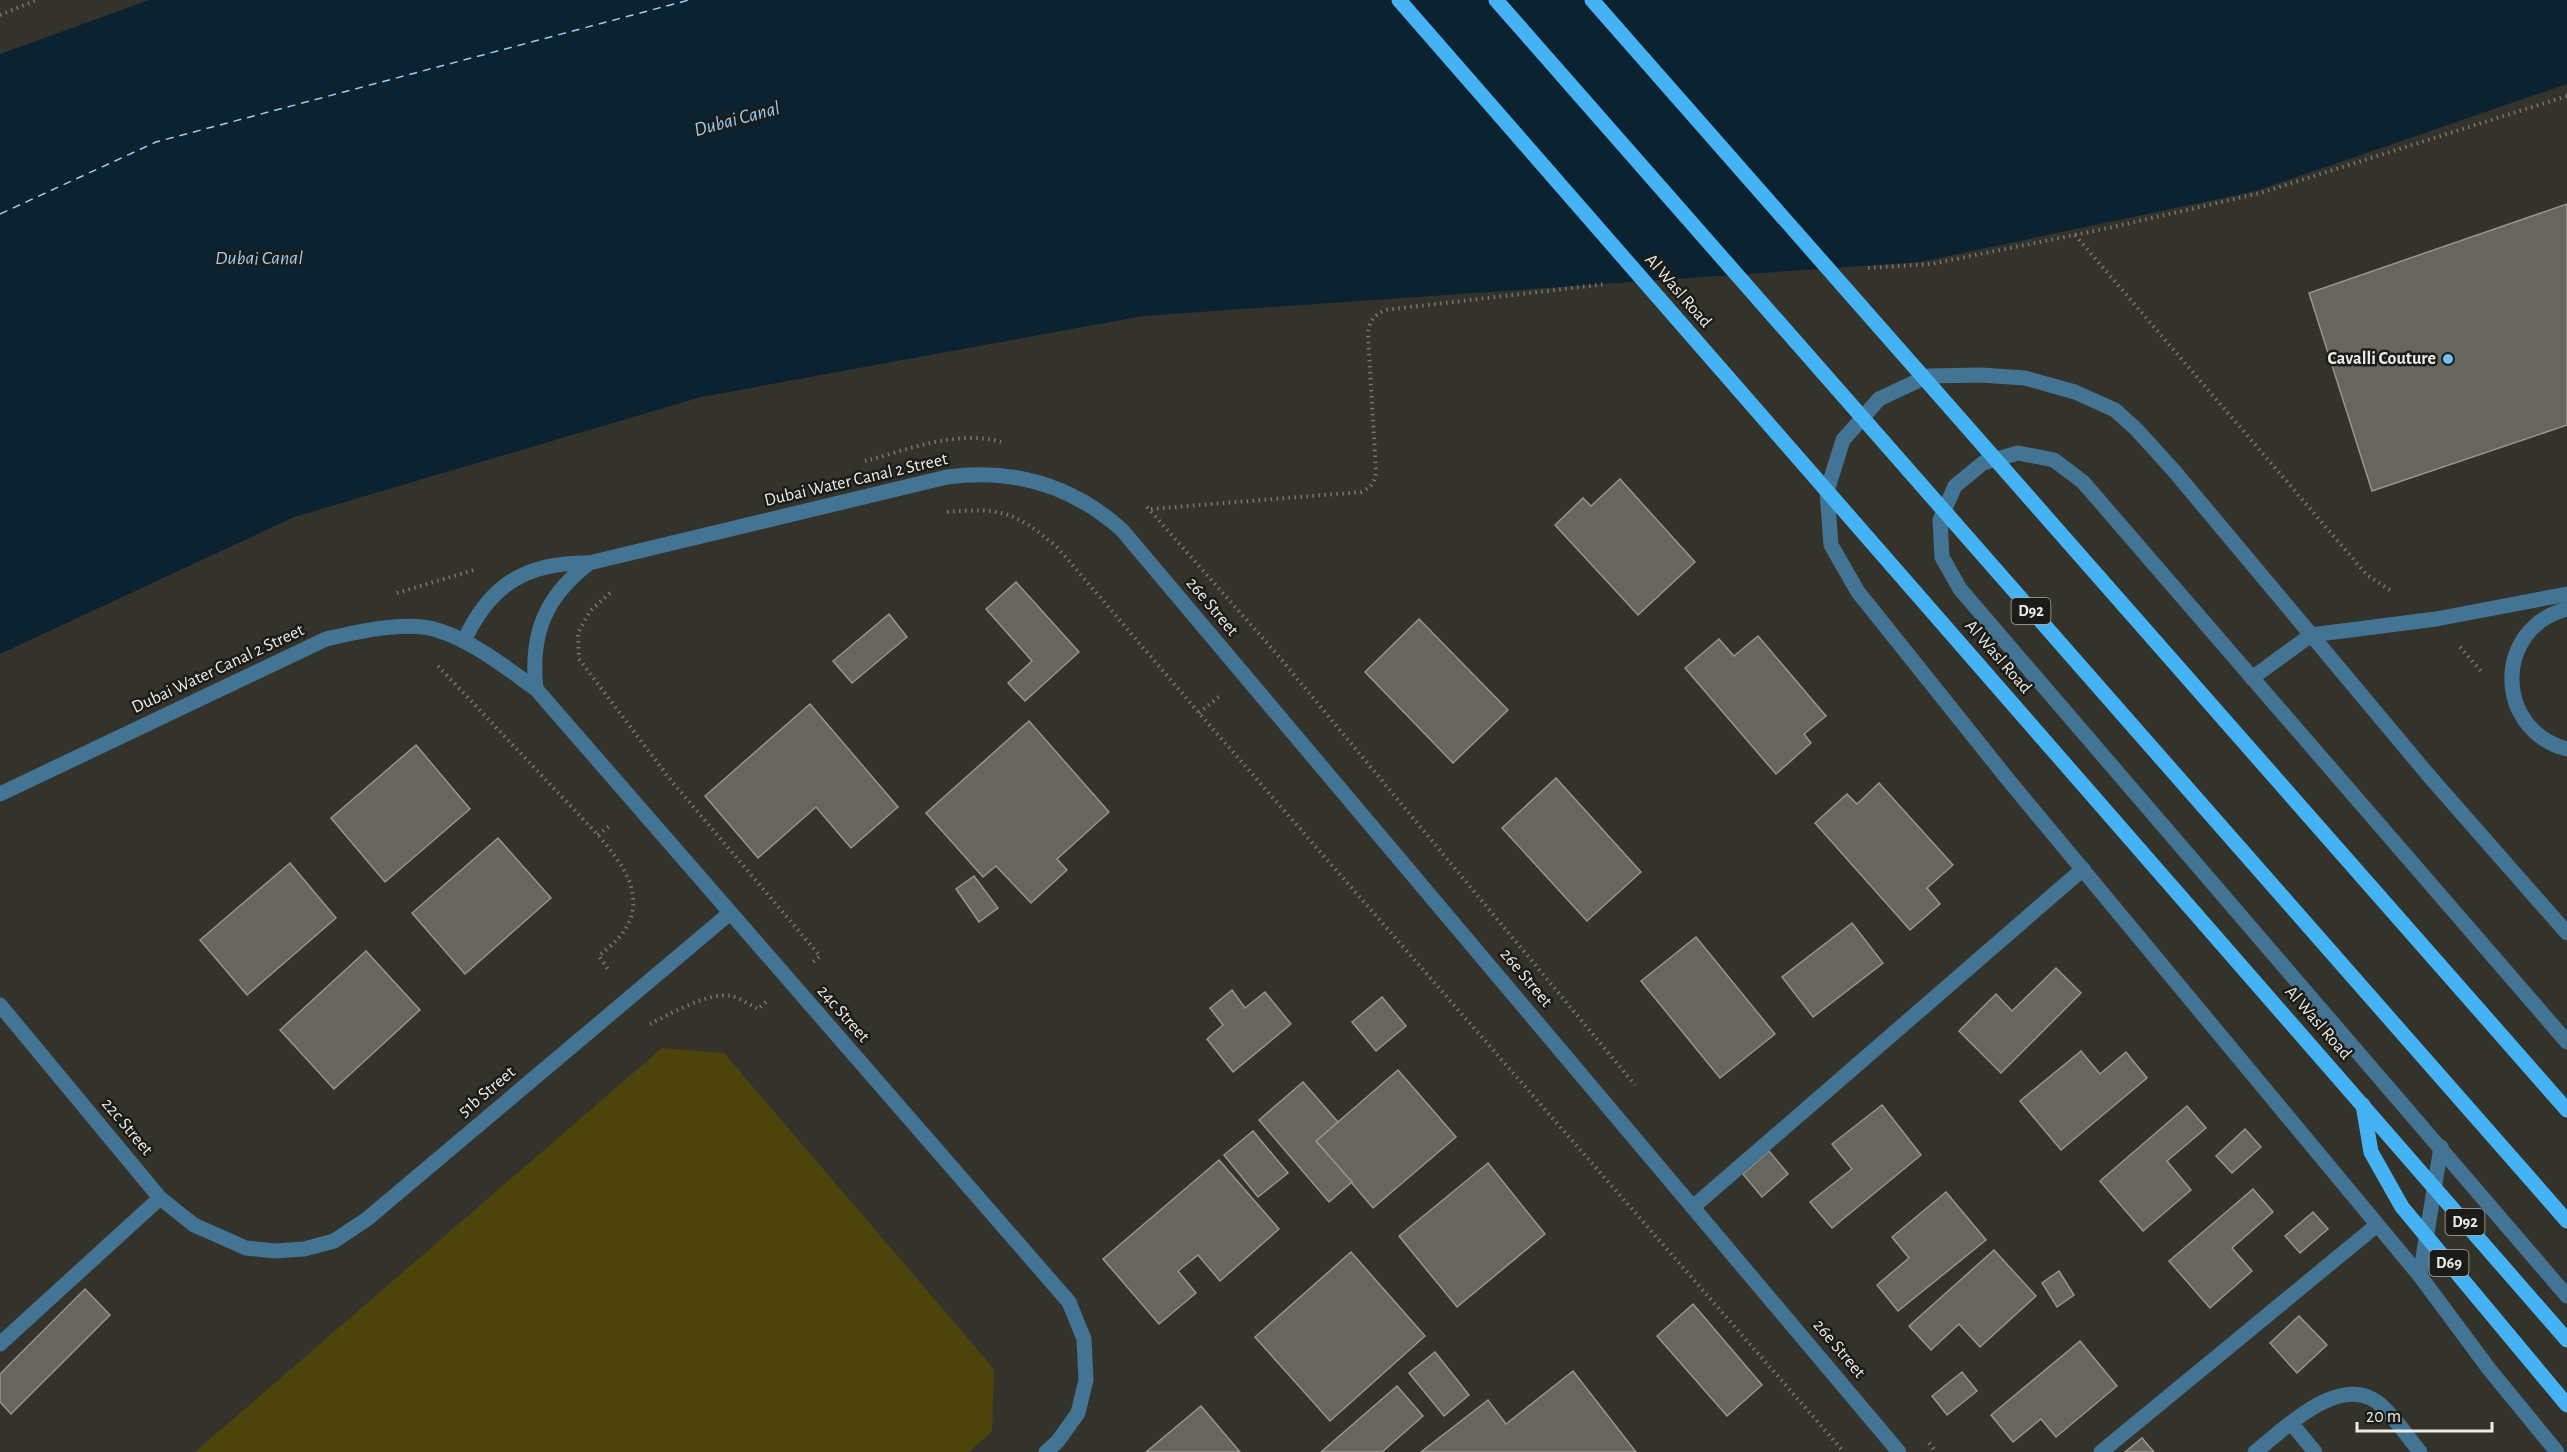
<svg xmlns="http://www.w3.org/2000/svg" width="2567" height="1452" viewBox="0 0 2567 1452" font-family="'Alegreya Sans',sans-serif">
  <rect width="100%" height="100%" fill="#34332b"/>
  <polygon fill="#4c440b" points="662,1048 724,1053 994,1369 992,1431 969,1452 195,1452"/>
  <polygon fill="#0b2230" points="149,0 2567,0 2567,84 2256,191 1920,262 1143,316 701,397 294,517 0,654 0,54"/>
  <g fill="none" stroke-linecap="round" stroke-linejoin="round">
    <polyline stroke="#98cff4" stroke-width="1.5" stroke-dasharray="8 6" stroke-linecap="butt" points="0,214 156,142 689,0"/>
  </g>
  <g fill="#67665e" stroke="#96958c" stroke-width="1.5">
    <polygon points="2567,204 2567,425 2372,491 2309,293"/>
    <polygon points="1620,479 1695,562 1638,615 1555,525 1583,498 1591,506"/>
    <polygon points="1016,582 1079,652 1025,701 1008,683 1032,661 986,609"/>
    <polygon points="889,614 907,637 852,683 833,661"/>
    <polygon points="1419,619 1508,710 1453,763 1365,672"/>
    <polygon points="1758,636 1826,716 1804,734 1811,743 1776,774 1685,668 1719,639 1734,656"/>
    <polygon points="810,704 898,807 851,848 816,807 758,858 705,796"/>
    <polygon points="1029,721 1109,812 1057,859 1067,870 1031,903 996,866 983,877 926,813"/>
    <polygon points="416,745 470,809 385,882 331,818"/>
    <polygon points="1556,778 1641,872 1587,921 1502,828"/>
    <polygon points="1879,783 1953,865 1927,888 1940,904 1910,930 1815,823 1847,794 1857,804"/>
    <polygon points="498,838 551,898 465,974 412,913"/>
    <polygon points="290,863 336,918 247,995 200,940"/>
    <polygon points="974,876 998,908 979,922 956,889"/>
    <polygon points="1852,923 1883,963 1813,1017 1782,977"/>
    <polygon points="1696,937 1775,1034 1720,1078 1641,981"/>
    <polygon points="366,951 420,1010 334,1089 280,1030"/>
    <polygon points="2056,968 2081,993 2001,1073 1959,1031 1996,994 2012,1011"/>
    <polygon points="1232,990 1245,1008 1265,992 1291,1024 1233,1072 1207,1039 1223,1025 1210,1008"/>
    <polygon points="1382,997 1406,1026 1376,1051 1352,1022"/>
    <polygon points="2081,1051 2100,1074 2126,1052 2147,1078 2061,1150 2020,1101"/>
    <polygon points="1398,1070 1456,1137 1373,1208 1316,1141"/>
    <polygon points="1303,1082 1338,1122 1316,1141 1352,1182 1329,1202 1259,1120"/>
    <polygon points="1882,1105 1921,1155 1832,1228 1810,1202 1852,1169 1832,1144"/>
    <polygon points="2187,1106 2206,1128 2167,1161 2191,1190 2143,1231 2100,1181"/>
    <polygon points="2245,1129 2261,1147 2232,1173 2216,1156"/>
    <polygon points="1253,1131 1288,1173 1258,1197 1224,1155"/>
    <polygon points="1769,1151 1788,1174 1762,1197 1743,1174"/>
    <polygon points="1219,1160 1279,1229 1220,1281 1198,1255 1178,1271 1196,1293 1159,1324 1103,1259"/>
    <polygon points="1488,1163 1545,1234 1457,1307 1399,1236"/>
    <polygon points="2253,1189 2273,1212 2232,1248 2252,1271 2210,1308 2169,1261"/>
    <polygon points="1946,1192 1986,1240 1898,1311 1877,1285 1909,1258 1892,1237"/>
    <polygon points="2313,1212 2328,1229 2300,1253 2285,1236"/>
    <polygon points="1994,1250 2036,1296 1980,1347 1959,1324 1931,1350 1909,1326"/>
    <polygon points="1351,1252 1425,1336 1330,1421 1255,1337"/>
    <polygon points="2059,1271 2074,1295 2057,1307 2042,1283"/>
    <polygon points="85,1289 110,1315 11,1414 0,1402 0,1374"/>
    <polygon points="1693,1304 1762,1385 1727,1416 1657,1336"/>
    <polygon points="2299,1316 2327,1345 2297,1373 2270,1343"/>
    <polygon points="2080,1341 2117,1386 2056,1437 2041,1419 2013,1442 1991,1415"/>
    <polygon points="1435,1352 1469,1395 1444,1416 1409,1373"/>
    <polygon points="1573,1371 1636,1452 1421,1452 1488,1400 1506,1424"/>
    <polygon points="1962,1372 1977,1391 1947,1415 1932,1396"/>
    <polygon points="1397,1386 1423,1416 1382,1452 1321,1452"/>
    <polygon points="1201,1406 1240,1452 1146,1452"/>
    <polygon points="2142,1438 2154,1452 2125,1452"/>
  </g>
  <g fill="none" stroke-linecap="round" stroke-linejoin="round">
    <g stroke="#77766f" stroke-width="4" stroke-dasharray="1.5 4.5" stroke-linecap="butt">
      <polyline points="0,15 37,0"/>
      <polyline points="2075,235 2367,575 2393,592"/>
      <polyline points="1868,268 1931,264 2104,229 2260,193 2567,96"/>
      <path d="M865,461C907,450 958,429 1001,442"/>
      <polyline points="1147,507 1275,652 1635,1085"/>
      <path d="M1151,509L1361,492C1372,487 1375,482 1376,471L1368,335C1369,321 1373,316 1385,310L1606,284"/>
      <path d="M947,512C1001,507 1016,512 1058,548L1199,713L1844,1452"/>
      <polyline points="397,593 474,570"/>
      <polyline points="610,593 590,611 578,633 579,659 669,778 820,956 813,962"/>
      <polyline points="2460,647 2481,671"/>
      <path d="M438,666L598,835C622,863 649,897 622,934C616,942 606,949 599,956L610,972"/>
      <polyline points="1199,713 1221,695"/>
      <polyline points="598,835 612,824"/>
      <path d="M650,1024C670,1014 710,991 732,996C740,998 750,1005 758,1009L766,1002"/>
      <polyline points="1929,1443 1936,1452"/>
    </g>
    <g stroke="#447493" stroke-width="15">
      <polyline points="2567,1042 2083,482 2054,460 2018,453 1983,463 1955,486 1940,520 1942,557 1960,589 2567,1296"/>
      <polyline points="1693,1207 2083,869"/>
      <polyline points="2420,1276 2441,1147"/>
      <polyline points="0,1344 160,1198"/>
      <polyline points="2292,1424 2315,1452"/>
      <polyline points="2101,1452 2377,1225"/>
      <path d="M2255,1452C2285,1429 2342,1369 2382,1406C2396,1419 2408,1437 2420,1452"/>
    </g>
    <g stroke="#447493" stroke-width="15">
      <path d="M2567,609C2493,628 2494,730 2567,749"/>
      <path d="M464,641C490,584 527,562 589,563L947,477C1014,468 1072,485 1122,530L1899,1452"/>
      <polyline points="2252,678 2311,635 2436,619 2567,594"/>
      <path d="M536,689C530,634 545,597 589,563"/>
      <path d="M0,794L326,639C356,632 407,620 437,630C473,641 505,667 536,689L1069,1302L1084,1339L1086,1380L1078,1413L1058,1441L1046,1452"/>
      <polyline points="0,1005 160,1198 194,1225 246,1248 275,1251 304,1249 334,1241 367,1219 730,913"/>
      <polyline points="2557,1452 2489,1369 2420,1276 2010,782 1858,592 1831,545 1827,491 1843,440 1879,399 1928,376 1981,375 2025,378 2075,392 2115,410 2137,430 2175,472 2430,777 2567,933"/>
    </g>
    <g stroke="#45b3f3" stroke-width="15">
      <polyline points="1399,0 2567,1340"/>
      <polyline points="1496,0 2567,1221"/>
      <polyline points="1592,0 2567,1110"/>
      <polyline points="2363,1105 2371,1152 2402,1207 2567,1405"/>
    </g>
  </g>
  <circle fill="#71c1f5" stroke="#1b1b17" stroke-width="2" cx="2448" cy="359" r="6"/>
  <g text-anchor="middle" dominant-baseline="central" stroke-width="5" stroke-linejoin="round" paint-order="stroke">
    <g fill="#1b1b17" stroke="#aeada9" stroke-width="1.5">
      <rect x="2011.5" y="598" width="39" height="26" rx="4.5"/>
      <rect x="2445.5" y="1209" width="39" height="26" rx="4.5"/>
      <rect x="2429.5" y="1250" width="39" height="26" rx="4.5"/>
    </g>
    <g font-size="16" font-weight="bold" fill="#edece7">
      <text x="2031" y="611">D92</text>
      <text x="2465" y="1222">D92</text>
      <text x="2449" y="1263">D69</text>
    </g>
    <g font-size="18" fill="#edece7" stroke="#1b1b17">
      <text transform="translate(1678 291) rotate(49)">Al Wasl Road</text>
      <text transform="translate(856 480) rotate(-13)">Dubai Water Canal 2 Street</text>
      <text transform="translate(1212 607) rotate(50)">26e Street</text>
      <text transform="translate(1998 657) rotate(49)">Al Wasl Road</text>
      <text transform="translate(218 669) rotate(-25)">Dubai Water Canal 2 Street</text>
      <text transform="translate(1526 978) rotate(50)">26e Street</text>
      <text transform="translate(843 1014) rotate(49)">24c Street</text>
      <text transform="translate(2318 1023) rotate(49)">Al Wasl Road</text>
      <text transform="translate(487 1092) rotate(-40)">51b Street</text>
      <text transform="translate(127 1127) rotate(50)">22c Street</text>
      <text transform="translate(1839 1349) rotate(50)">26e Street</text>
    </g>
    <g font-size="18" font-weight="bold" fill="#edece7" stroke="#1b1b17" text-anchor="end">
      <text x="2436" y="359">Cavalli Couture</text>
    </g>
    <g font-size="20" font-style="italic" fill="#98cff4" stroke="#1b1b17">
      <text transform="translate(737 119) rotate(-15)">Dubai Canal</text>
      <text x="259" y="258">Dubai Canal</text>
    </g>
  </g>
  <path d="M2357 1422v9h135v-9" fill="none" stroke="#edece7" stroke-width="3"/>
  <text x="2366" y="1422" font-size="18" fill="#edece7" stroke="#1b1b17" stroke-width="4.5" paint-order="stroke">20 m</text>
</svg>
